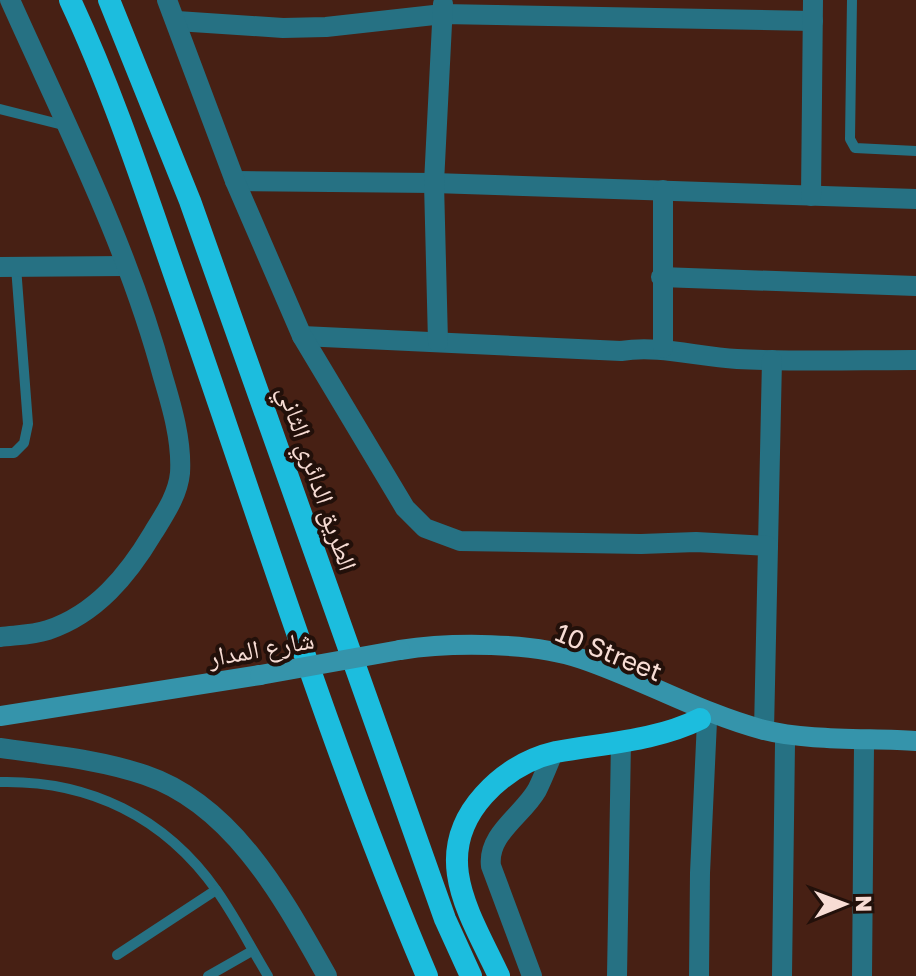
<svg xmlns="http://www.w3.org/2000/svg" width="916" height="976" viewBox="0 0 916 976" font-family="'Golos Text','Noto Naskh Arabic',sans-serif">
  <rect width="100%" height="100%" fill="#472014"/>
  <g fill="none" stroke-linecap="round" stroke-linejoin="round">
    <g stroke="#267183" stroke-width="10">
      <polyline points="852,0 850,139 855,148 916,151"/>
      <polyline points="0,109 67,126"/>
      <polyline points="0,453 14,453 24,443 28,424 16,267"/>
      <path d="M0,782C89,780 165,817 217,891C236,918 251,948 268,976"/>
      <polyline points="117,955 216,890"/>
      <polyline points="208,976 252,951"/>
    </g>
    <g stroke="#267183" stroke-width="20">
      <polyline points="177,21 283,28 326,27 443,14 813,21"/>
      <polyline points="235,181 434,183 916,199"/>
      <polyline points="811,196 813,0"/>
      <polyline points="0,267 126,266"/>
      <polyline points="661,277 916,286"/>
      <path d="M302,336L621,351C660,345 697,357 737,359C796,362 856,360 916,360"/>
      <polyline points="438,342 434,183 443,4"/>
      <polyline points="663,348 663,190"/>
      <polyline points="768,546 772,360"/>
      <path d="M0,637C16,635 33,635 48,630C96,614 128,575 153,533C164,515 178,495 180,473C182,441 172,407 163,377C128,246 65,123 10,0"/>
      <path d="M532,976L491,866C487,834 523,815 537,790C543,778 548,765 553,753"/>
      <polyline points="617,976 621,741"/>
      <polyline points="699,976 700,873 707,721"/>
      <polyline points="782,976 785,743"/>
      <polyline points="862,976 864,746"/>
    </g>
    <g stroke="#267183" stroke-width="20">
      <polyline points="167,0 235,181 302,336 405,508 425,528 460,541 641,544 696,542 768,546 764,730"/>
      <path d="M0,748C49,755 98,759 145,775C234,805 284,900 327,976"/>
    </g>
    <g stroke="#3594ab" stroke-width="20">
      <path d="M400,650C451,642 532,642 582,659C644,680 700,713 764,730C806,741 870,738 916,741"/>
      <polyline points="0,716 260,675"/>
    </g>
    <g stroke="#1cbdde" stroke-width="22">
      <path d="M70,0C116,98 149,203 185,305C263,529 334,758 427,976"/>
      <polyline points="109,0 190,201 445,919 471,976"/>
      <path d="M499,976C470,914 429,856 484,795C504,773 526,759 556,752C604,743 656,741 700,719"/>
    </g>
    <polyline stroke="#3594ab" stroke-width="20" points="260,675 400,650"/>
  </g>
  <g text-anchor="middle" dominant-baseline="central" stroke-width="8" stroke-linejoin="round" paint-order="stroke">
    <g font-size="26" fill="#f7dcd4" stroke="#22100a">
      <text transform="translate(318 478) rotate(71)">الطريق الدائري الثاني</text>
      <text transform="translate(261 648) rotate(-10)">شارع المدار</text>
      <text transform="translate(609 652) rotate(22)">10 Street</text>
    </g>
  </g>
  <g transform="translate(844 904) rotate(89)" stroke="#22100a" stroke-width="6" paint-order="stroke">
  <path d="M0-6L14 30L0 20L-14 30Z" fill="#f7dcd4"/>
  <text y="-12" font-size="22" font-weight="bold" text-anchor="middle" fill="#f7dcd4">N</text>
  </g>
</svg>
